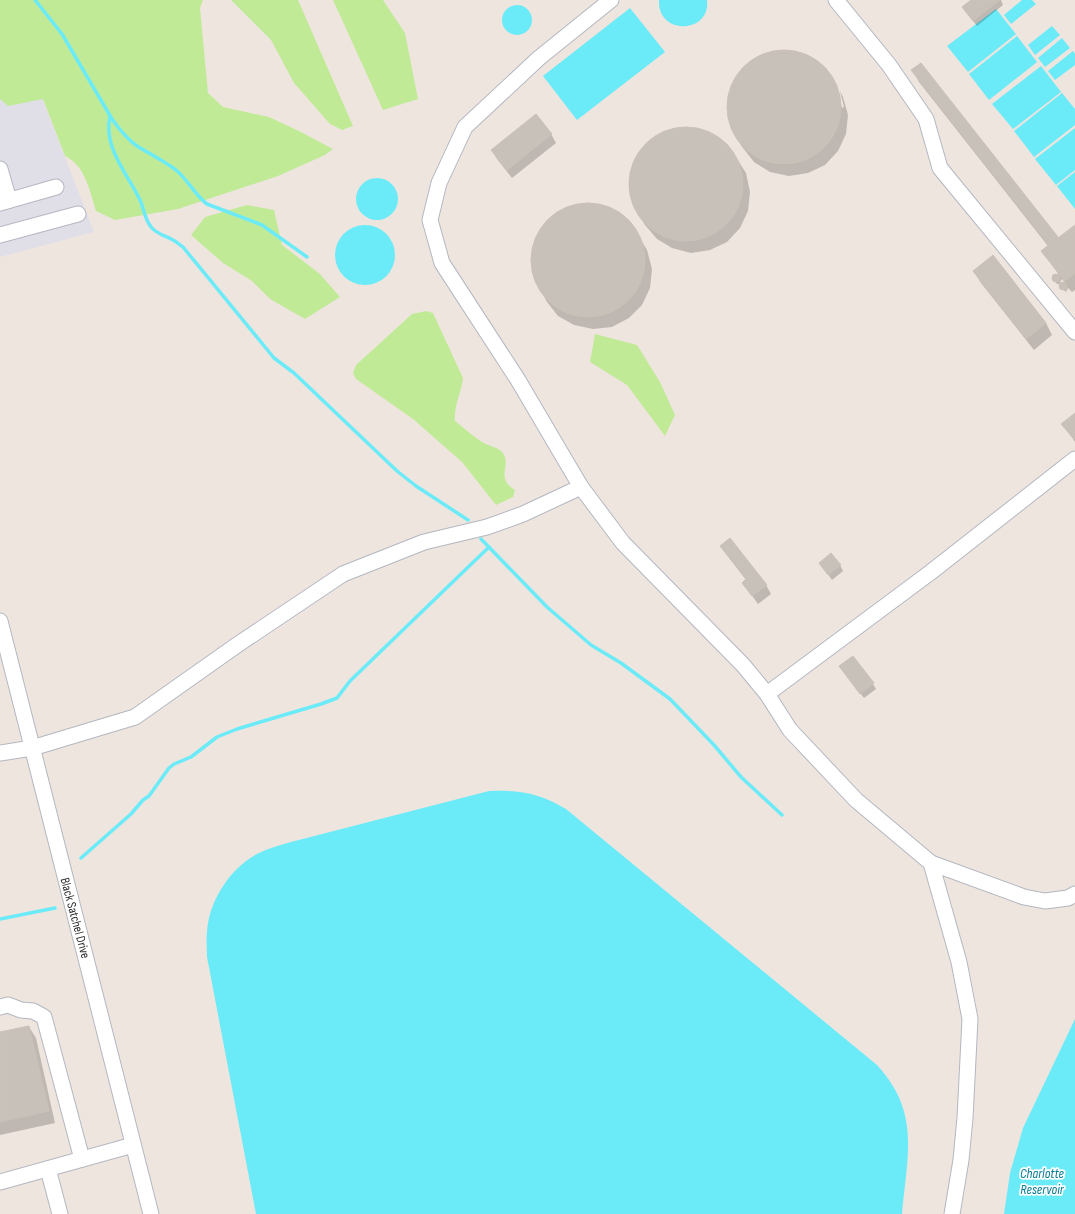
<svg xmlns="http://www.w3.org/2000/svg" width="1075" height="1214" viewBox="0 0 1075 1214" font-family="'Sofia Sans Condensed',sans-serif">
  <rect width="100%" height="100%" fill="#efe5df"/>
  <polygon fill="#e0dfe8" points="0,70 42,98 94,232 0,257"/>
  <g fill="#c1ea97">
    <path d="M0,0H203L200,8L208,93L223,107L269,117L299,131L333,149L325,155L278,176L178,209L115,220L96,211C90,192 85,165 65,156L43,99L8,106L0,99Z"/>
    <polygon points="231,0 298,0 353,126 342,130 330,124 294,83 271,40"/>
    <polygon points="333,0 383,0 405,33 418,99 383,110"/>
    <polygon points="247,205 274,210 282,245 320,274 340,297 305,319 270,299 252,281 223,263 191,235 205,217"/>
    <path d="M426,311L433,313L463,378C461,394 454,404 455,421C464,428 473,436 482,442C488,446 498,447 502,452C513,465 494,477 515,490L513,497L496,505L462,462L413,419L356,379L353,373L356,365L412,314Z"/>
    <polygon points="595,334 637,345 660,382 675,415 665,436 627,385 590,362"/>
  </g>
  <g fill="#6bebf8">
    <path d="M659,0H707C711,34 657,36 659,0Z"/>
    <polygon points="1022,0 1032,0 1036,4 1011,24 1004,15"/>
    <circle cx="517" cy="20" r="15"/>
    <polygon points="630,8 665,52 577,120 543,76"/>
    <polygon points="996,9 1016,34 968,72 947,46"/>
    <polygon points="1052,26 1060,35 1035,55 1028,45"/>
    <polygon points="1017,36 1037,62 989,100 969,74"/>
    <polygon points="1062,38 1070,48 1045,67 1038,58"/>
    <polygon points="1073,51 1075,54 1075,65 1055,80 1048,71"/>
    <polygon points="1041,66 1061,92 1013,129 992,104"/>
    <polygon points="1062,93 1075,109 1075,125 1034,157 1014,131"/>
    <polygon points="1075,128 1075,170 1056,185 1035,159"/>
    <polygon points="1075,172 1075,209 1057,186"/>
    <circle cx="377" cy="199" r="21"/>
    <circle cx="365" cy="255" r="30"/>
    <path d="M489,791C520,790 539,793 566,809L877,1065C921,1113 907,1155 902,1214H256L207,957C207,949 206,940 207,932C209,900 231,867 259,853C269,848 281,845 291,842Z"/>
    <polygon points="1075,1019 1075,1214 1004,1214 1010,1173 1023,1128"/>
  </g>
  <g fill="#0003">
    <polygon points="973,0 1001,0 1003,5 977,26 967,13"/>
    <polygon points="775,51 793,51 811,57 826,68 836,84 842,108 844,107 840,91 843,97 848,115 846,134 838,151 825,165 808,173 789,176 770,172 754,162 743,148 735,136 729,119 728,101 733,83 743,68 757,57"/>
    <polygon points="921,64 1058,239 1075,226 1075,290 1072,292 1068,288 1066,292 1060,287 1062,283 1066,284 1062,279 1059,284 1057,284 1053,279 1054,276 1059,275 1042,251 1048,246 919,82 913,71"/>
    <polygon points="677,128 695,128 713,134 728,145 746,173 750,192 748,211 740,228 727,242 710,250 691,253 672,248 657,239 645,225 638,213 631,196 630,177 635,160 645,145 660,134"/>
    <polygon points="551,134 556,143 512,178 497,159 492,150"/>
    <polygon points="579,204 597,204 615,210 630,222 647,250 652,269 650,288 642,305 629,318 612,327 593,329 574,325 558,316 547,302 540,289 533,272 532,254 537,236 547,221 562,210"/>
    <polygon points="993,257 1046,323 1052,335 1034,350 981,283 974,272"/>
    <polygon points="1075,414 1075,442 1063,424"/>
    <polygon points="722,547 766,585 771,594 758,604 743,583 746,580 727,555"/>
    <polygon points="820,563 840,565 843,571 832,580"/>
    <polygon points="840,667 873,684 876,689 864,698"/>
    <polygon points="29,1027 36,1038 55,1123 0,1135 0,1033"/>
  </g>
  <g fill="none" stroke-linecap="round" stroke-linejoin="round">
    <g stroke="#6bebf8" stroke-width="3.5">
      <path d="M35,0L62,34L112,119C119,129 127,139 137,146C150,154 164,161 176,170C188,180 195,195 207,204L262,225L307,257"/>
      <path d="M110,116C103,148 127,173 140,200C144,209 145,221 152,228C157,234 166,236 173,240C177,242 180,245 183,247L274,358L294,373L397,471L416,486L468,520"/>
      <polyline points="481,539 547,607 591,645 621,663 670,699 714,745 741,777 782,815"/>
      <polyline points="81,858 131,814 143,800 149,796 169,768 174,764 191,757 217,737 237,729 321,704 337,698 350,681 489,547"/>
      <polyline points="0,919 55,908"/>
    </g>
  </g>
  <g fill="#c8c1ba" stroke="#cbc1b8">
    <polygon points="971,0 1000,0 973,21 962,7"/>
    <circle cx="784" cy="107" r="57"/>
    <polygon points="921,63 1058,237 1049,245 911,70"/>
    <polygon points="536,114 552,134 507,170 491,150"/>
    <circle cx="686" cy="184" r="57"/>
    <circle cx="588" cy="260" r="57"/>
    <polygon points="1075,225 1075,273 1065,281 1041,251"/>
    <polygon points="993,255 1046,323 1026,339 973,271"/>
    <circle cx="1056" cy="278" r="4"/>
    <circle cx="1063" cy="286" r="4"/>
    <polygon points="1075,413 1075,438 1074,439 1061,424"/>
    <polygon points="730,538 767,585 752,596 742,583 746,579 720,546"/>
    <polygon points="831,553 841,565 828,575 819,563"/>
    <polygon points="853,656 874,683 860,694 839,666"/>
    <polygon points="29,1026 49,1111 0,1122 0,1032"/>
  </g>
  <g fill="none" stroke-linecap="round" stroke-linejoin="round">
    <defs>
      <g id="minor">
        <polyline points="611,0 539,58 465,127 439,183 430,220 442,263 518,380 581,487 623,543 743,665 767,694 931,572 1075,459"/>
        <polyline points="836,0 889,65 926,119 940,168 1075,332"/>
        <polyline points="0,169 9,200"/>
        <polyline points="0,203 56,187"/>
        <polyline points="0,235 78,214"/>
        <polyline points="0,621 151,1214"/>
        <polyline points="767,694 790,730 856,800 931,863 1024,897 1045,901 1068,898 1075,894"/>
        <polyline points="0,753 32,748 135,717 237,645 343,574 424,542 487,527 523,514 581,487"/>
        <polyline points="931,863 959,962 970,1019 965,1118 961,1160 952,1214"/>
        <polyline points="0,1007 8,1005 21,1010 33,1011 44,1017 82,1159"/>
        <polyline points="48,1169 60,1214"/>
        <polyline points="0,1182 133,1145"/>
      </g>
    </defs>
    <use href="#minor" stroke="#b3b7c1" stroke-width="17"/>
    <use href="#minor" stroke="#fff" stroke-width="15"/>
  </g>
  <g text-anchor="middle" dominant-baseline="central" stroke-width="3.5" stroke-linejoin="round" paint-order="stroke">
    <g font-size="13" fill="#2d2d2d" stroke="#fff">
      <text transform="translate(75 918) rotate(75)">Black Satchel Drive</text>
    </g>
    <g font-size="14" font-style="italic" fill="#057b95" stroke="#fff">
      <text x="1042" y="1173">Charlotte<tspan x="1042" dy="16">Reservoir</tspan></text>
    </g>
  </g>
</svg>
